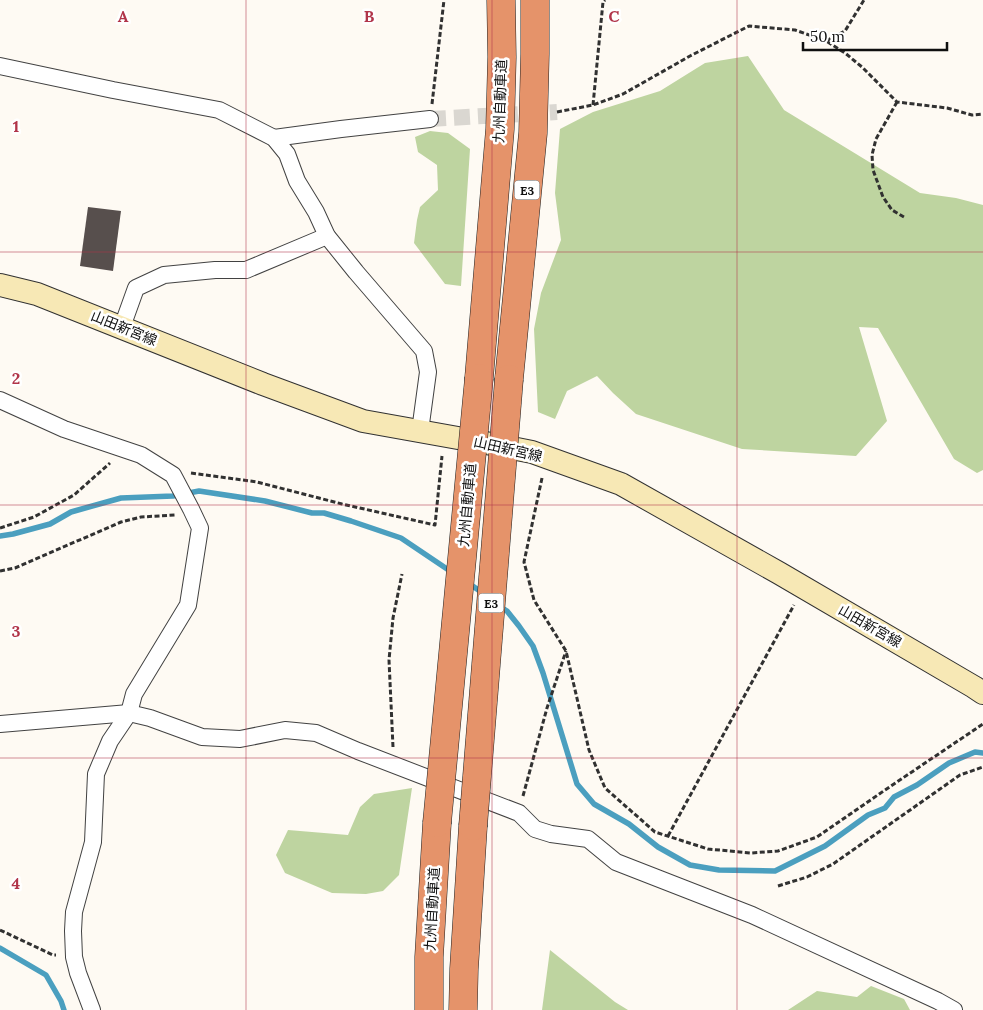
<svg xmlns="http://www.w3.org/2000/svg" width="983" height="1010" viewBox="0 0 983 1010" font-family="Lora,'Noto Sans JP',serif">
  <rect width="100%" height="100%" fill="#fefaf3"/>
  <g fill="#bed4a0">
    <polygon points="748,56 784,110 920,193 956,198 983,205 983,470 977,473 954,459 878,328 859,327 887,421 856,456 742,449 636,414 613,393 597,376 567,391 555,419 538,412 534,329 541,293 561,240 555,193 560,129 593,112 660,91 705,63"/>
    <polygon points="430,131 448,133 470,149 461,286 445,284 414,243 417,220 420,207 438,190 437,165 418,152 415,137"/>
    <polygon points="412,788 399,875 383,891 366,894 332,893 285,873 276,855 288,830 348,835 360,807 374,794"/>
    <polygon points="550,950 615,1002 628,1010 542,1010"/>
    <polygon points="871,986 904,999 910,1010 788,1010 817,991 857,997"/>
  </g>
  <g fill="none" stroke-linecap="round" stroke-linejoin="round">
    <g stroke="#4b9fbf" stroke-width="5.5">
      <polyline points="0,536 13,534 50,524 71,512 121,498 173,496 199,491 265,501 312,513 324,513 351,521 401,538 453,573"/>
      <polyline points="467,582 484,594"/>
      <polyline points="499,606 507,611 519,626 533,646 543,673 577,784 594,804 629,824 658,847 690,865 719,870 775,871 825,846 868,815 885,808 894,797 917,785 949,763 975,752 983,753"/>
      <polyline points="0,948 46,975 61,1001 64,1010"/>
    </g>
  </g>
  <polygon fill="#574f4d" points="88,207 121,211 113,271 80,266"/>
  <g fill="none" stroke-linecap="round" stroke-linejoin="round">
    <polyline stroke="#dad7d1" stroke-width="16" stroke-dasharray="16 8" stroke-linecap="butt" points="430,119 557,112"/>
    <defs>
      <g id="street">
        <polyline points="0,66 113,90 219,110 274,138 287,154 297,181 316,212 327,236 356,272 424,351 428,372 420,431"/>
        <polyline points="274,138 341,129 430,119"/>
        <polyline points="122,327 136,288 164,275 215,270 246,270 327,236"/>
        <polyline points="0,400 64,429 141,455 173,475 191,509 200,528 188,605 134,694 129,713 110,741 96,774 93,842 74,912 73,931 74,957 78,973 92,1010"/>
        <polyline points="0,724 129,713 150,718 202,737 240,739 285,730 316,733 358,751 519,813 535,829 551,834 588,839 616,862 752,915 938,1001 954,1010"/>
      </g>
      <polyline id="secondary" points="0,285 37,294 263,384 363,421 497,445 532,452 621,484 779,573 974,687 983,693"/>
      <g id="highway">
        <polyline points="479,378 500,129 502,57 501,0"/>
        <polyline points="509,379 533,133 535,54 535,0"/>
        <polyline points="429,1010 429,957 437,823"/>
        <polyline points="463,1010 464,969 473,826"/>
      </g>
    </defs>
    <use href="#street" stroke="#424242" stroke-width="18"/>
    <use href="#secondary" stroke="#313131" stroke-width="24"/>
    <use href="#highway" stroke="#202020" stroke-width="29"/>
    <g stroke="#313131" stroke-width="3" stroke-dasharray="5 2.5" stroke-linecap="butt">
      <polyline points="826,41 845,31 864,0"/>
      <polyline points="897,102 876,139 872,155 873,170 883,197 892,210 904,217"/>
      <polyline points="432,104 444,0"/>
      <polyline points="593,105 603,2 605,0"/>
      <polyline points="557,112 593,105 623,94 690,56 749,26 795,30 826,41 845,53 862,67 897,102 947,108 972,115 983,114"/>
      <polyline points="191,473 257,482 342,504 435,525 442,456"/>
      <polyline points="542,478 524,562 534,600 566,651 589,750 605,788 655,832 708,849 751,853 778,851 817,837 885,790 983,724"/>
      <polyline points="0,528 34,517 74,495 110,463"/>
      <polyline points="0,571 15,568 121,522 141,517 176,515"/>
      <polyline points="393,747 389,660 393,618 402,574"/>
      <polyline points="523,796 547,708 566,651"/>
      <polyline points="668,836 794,605"/>
      <polyline points="778,886 807,877 833,864 960,775 983,767"/>
      <polyline points="0,930 53,955 56,955"/>
    </g>
    <use href="#street" stroke="#fff" stroke-width="16"/>
    <use href="#secondary" stroke="#f7e8b5" stroke-width="22"/>
    <use href="#highway" stroke="#e5936a" stroke-width="28"/>
    <defs>
      <g id="highway-bridge">
        <polyline points="437,823 479,378"/>
        <polyline points="473,826 509,379"/>
      </g>
    </defs>
    <use href="#highway-bridge" stroke="#202020" stroke-width="29" stroke-linecap="butt"/>
    <use href="#highway-bridge" stroke="#e5936a" stroke-width="28"/>
  </g>
  <path fill="none" stroke="#b1354a" stroke-width="1" stroke-opacity="0.55" d="M246,0V1010M492,0V1010M737,0V1010M0,252H983M0,505H983M0,758H983"/>
  <g text-anchor="middle" dominant-baseline="central" stroke-width="5" stroke-linejoin="round" paint-order="stroke">
    <g fill="#fff" stroke="#575757" stroke-width="1">
      <rect x="514.5" y="180.5" width="25" height="19" rx="4"/>
      <rect x="478.5" y="593.5" width="25" height="19" rx="4"/>
    </g>
    <g font-size="12" font-weight="bold" fill="#0f0f0f">
      <text x="527" y="190">E3</text>
      <text x="491" y="603">E3</text>
    </g>
    <g font-size="14" fill="#0f0f0f" stroke="#fff">
      <text transform="translate(500 101) rotate(-88)">九州自動車道</text>
      <text transform="translate(124 328) rotate(22)">山田新宮線</text>
      <text transform="translate(508 449) rotate(13)">山田新宮線</text>
      <text transform="translate(467 505) rotate(-85)">九州自動車道</text>
      <text transform="translate(870 626) rotate(30)">山田新宮線</text>
      <text transform="translate(432 909) rotate(-87)">九州自動車道</text>
    </g>
  </g>
  <g font-size="16" text-anchor="middle" font-weight="bold" fill="#b1354a" stroke="#fff" stroke-width="5" stroke-linejoin="round" paint-order="stroke">
    <text x="123" y="22">A</text>
    <text x="369" y="22">B</text>
    <text x="614" y="22">C</text>
    <text x="16" y="132">1</text>
    <text x="16" y="384">2</text>
    <text x="16" y="637">3</text>
    <text x="16" y="889">4</text>
  </g>
  <path d="M803 42v8h144v-8" fill="none" stroke="#0f0f0f" stroke-width="2.5"/>
  <text x="810" y="42" font-size="15" fill="#0f0f0f" stroke="#ffffff" stroke-width="4" paint-order="stroke">50 m</text>
</svg>
